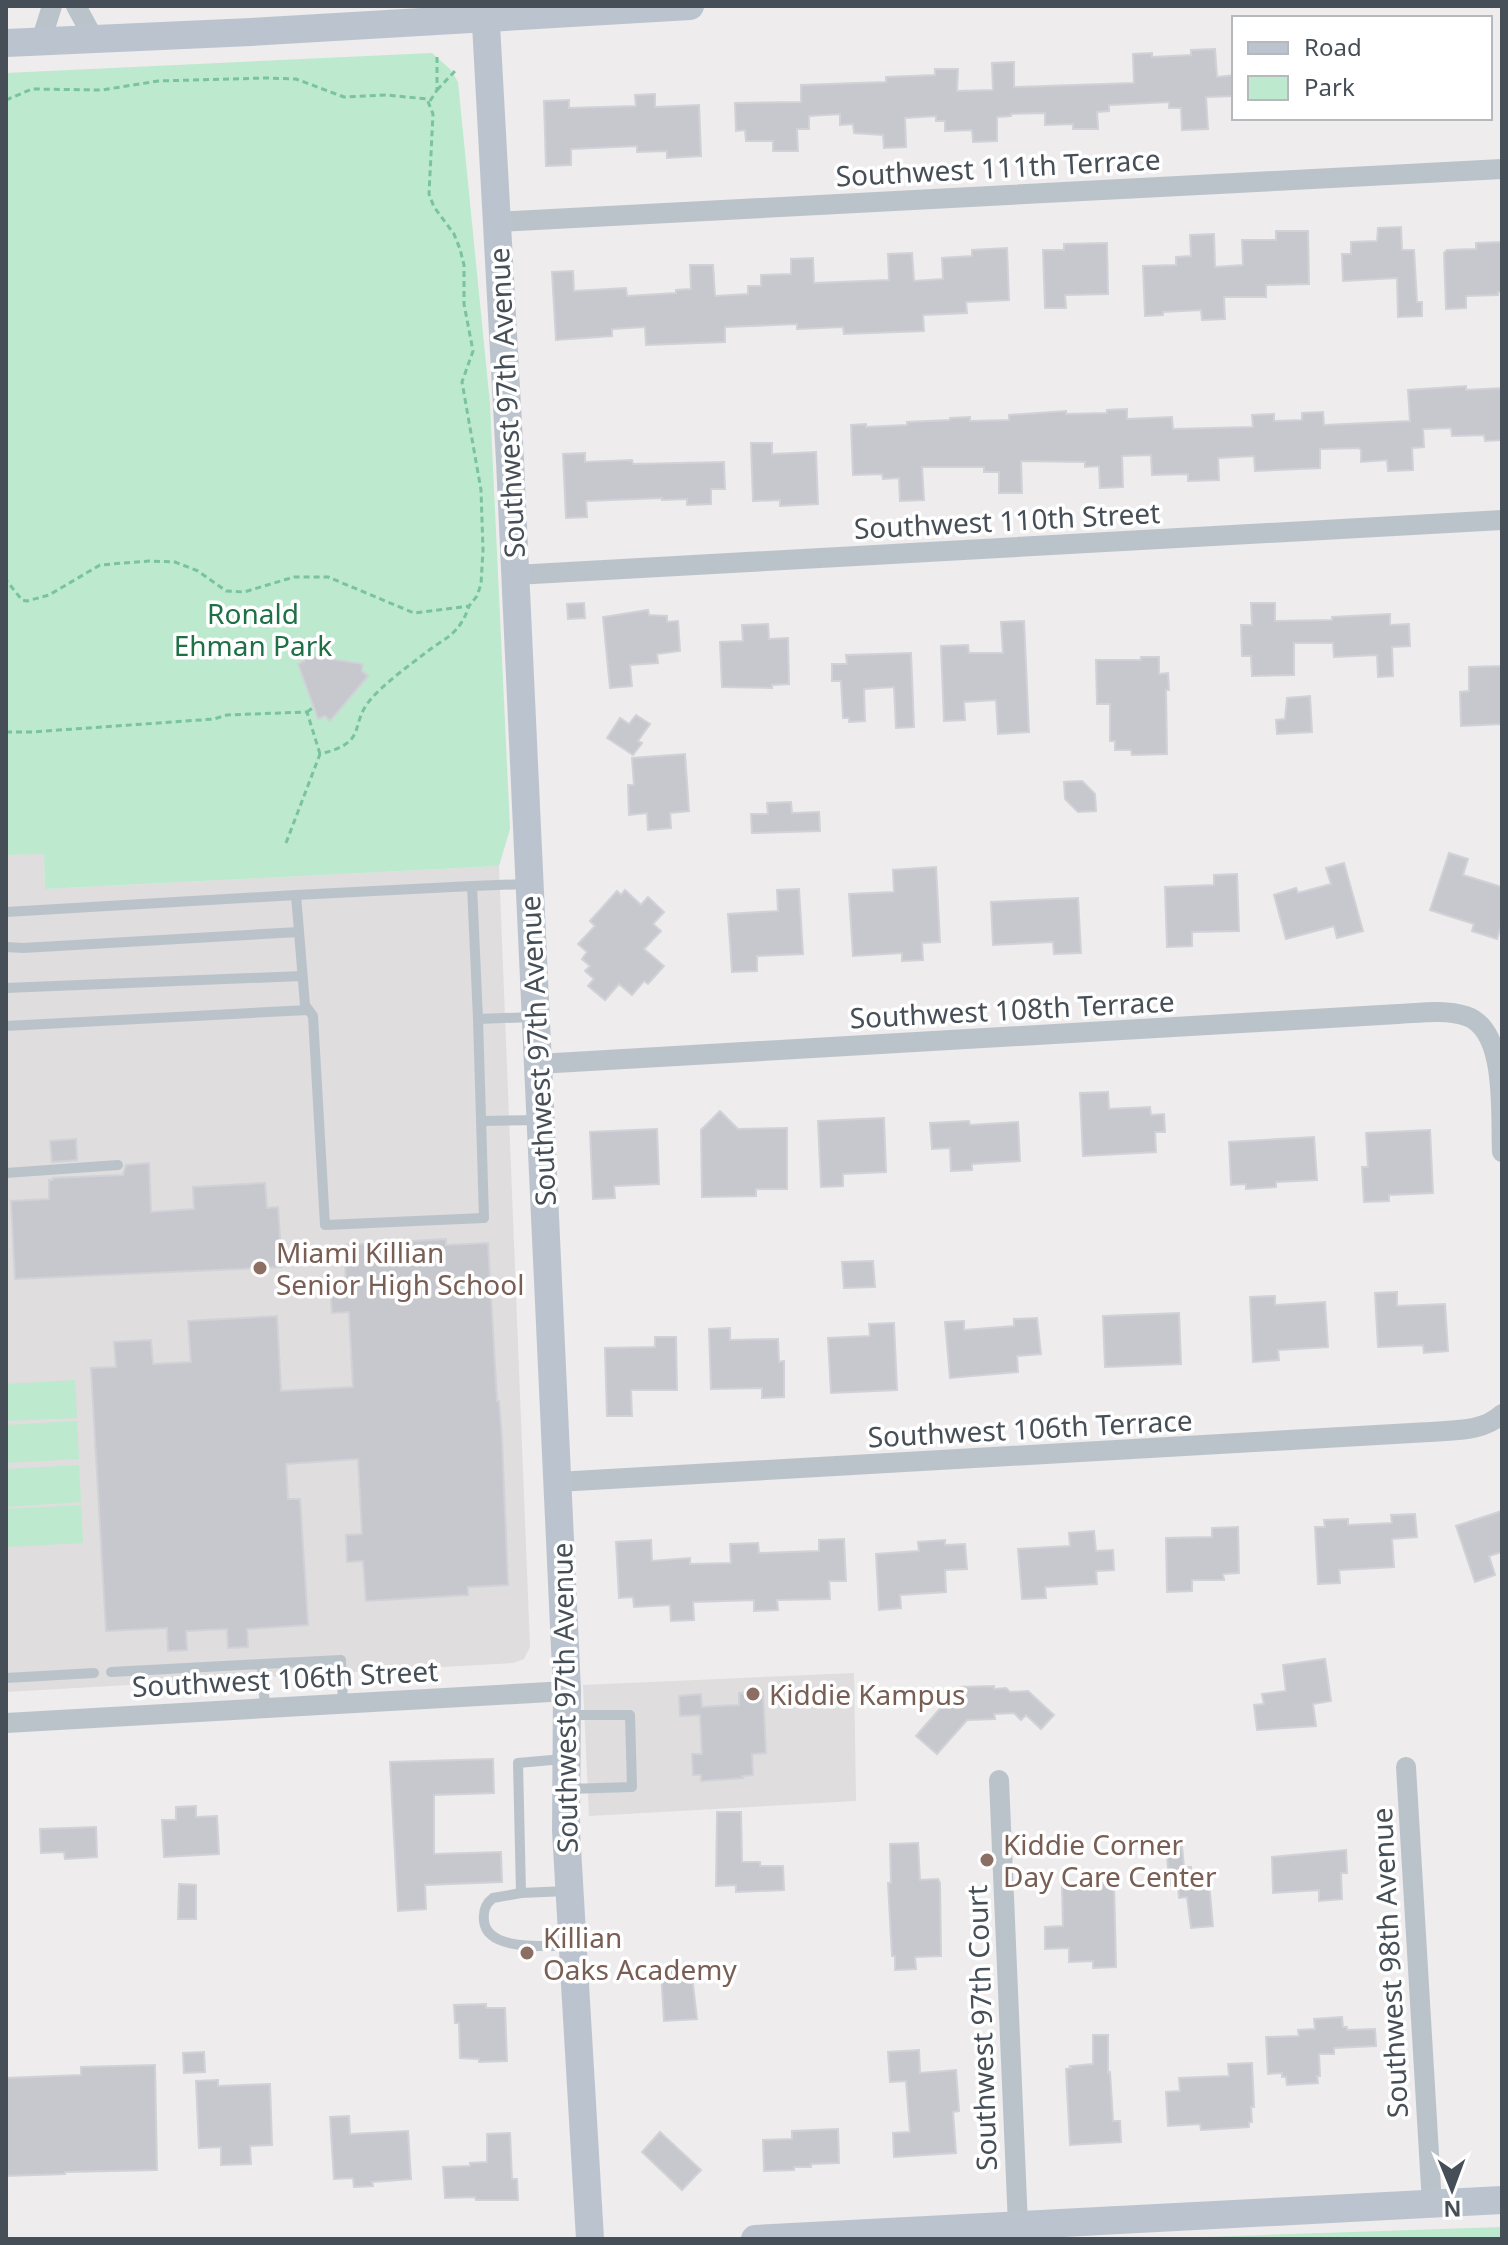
<svg xmlns="http://www.w3.org/2000/svg" width="1508" height="2245" viewBox="0 0 1508 2245" font-family="'Noto Sans',sans-serif">
  <rect width="100%" height="100%" fill="#eeecec"/>
  <g fill="#dfdddd">
    <polygon points="44,853 45,889 499,866 530,1647 524,1659 513,1663 6,1692 6,855"/>
    <polygon points="854,1673 856,1801 589,1816 583,1685"/>
  </g>
  <g fill="#bde9ce">
    <polygon points="432,53 451,70 458,82 490,404 510,829 499,866 45,889 44,854 6,855 6,73"/>
    <polygon points="75,1380 77,1418 6,1421 6,1384"/>
    <polygon points="77,1421 79,1459 6,1463 6,1425"/>
    <polygon points="79,1465 81,1502 6,1507 6,1469"/>
    <polygon points="81,1505 83,1543 6,1547 6,1509"/>
    <polygon points="1502,2227 1502,2239 1142,2239"/>
  </g>
  <g fill="#c7c8ce" stroke="#d0d2d7" stroke-width="2">
    <polygon points="1215,49 1217,77 1234,75 1234,96 1206,97 1208,129 1182,130 1181,108 1169,108 1169,102 1109,105 1109,111 1097,112 1098,129 1073,129 1073,124 1045,125 1045,113 1011,114 1011,116 997,117 997,141 973,142 972,130 945,131 945,121 936,121 936,116 905,118 906,147 884,148 883,135 854,133 853,124 840,125 840,114 809,116 809,129 797,129 798,151 773,151 773,141 746,141 745,130 736,131 735,103 801,102 801,85 886,82 886,77 935,75 935,69 958,69 957,91 993,90 992,63 1014,62 1014,87 1134,83 1133,54 1152,53 1152,57 1191,55 1191,50"/>
    <polygon points="655,94 655,107 699,105 701,156 667,158 667,151 637,152 637,146 571,149 571,165 546,166 544,101 569,100 569,108 636,106 635,95"/>
    <polygon points="1401,227 1402,250 1414,250 1417,302 1422,302 1422,316 1398,317 1397,278 1343,281 1342,254 1351,254 1351,242 1377,241 1378,228"/>
    <polygon points="1276,231 1308,231 1309,284 1266,285 1266,297 1224,297 1225,319 1202,320 1201,310 1163,312 1163,315 1145,316 1143,266 1176,265 1176,257 1191,256 1190,235 1214,234 1215,267 1243,265 1242,240 1276,240"/>
    <polygon points="1502,242 1502,292 1498,292 1498,295 1466,296 1466,308 1446,309 1444,253 1447,250 1476,249 1476,243"/>
    <polygon points="1107,243 1108,294 1065,295 1066,308 1045,308 1043,250 1064,250 1064,244"/>
    <polygon points="1007,248 1009,300 966,302 967,313 923,315 924,331 844,334 843,327 797,329 797,324 725,327 725,342 646,345 645,327 612,329 612,336 556,340 552,272 573,271 574,291 626,288 627,296 676,293 676,290 691,289 690,265 713,265 715,296 748,294 748,286 761,286 761,275 791,274 791,259 813,258 814,283 889,280 888,254 912,253 914,281 943,279 942,258 972,256 972,250"/>
    <polygon points="1466,386 1466,390 1502,388 1502,440 1485,441 1484,435 1452,436 1451,428 1423,429 1424,447 1412,448 1413,470 1388,471 1387,460 1361,462 1361,450 1358,448 1320,449 1320,468 1255,471 1254,456 1218,458 1219,480 1188,481 1188,474 1152,475 1151,455 1122,456 1123,487 1100,488 1099,466 1085,467 1085,462 1021,461 1022,493 999,493 999,472 984,472 984,467 922,467 924,500 900,501 899,478 883,479 882,474 853,475 851,425 866,424 866,427 907,425 907,422 950,420 950,418 970,417 970,421 1009,420 1009,415 1066,411 1066,414 1107,413 1107,410 1127,409 1127,419 1172,417 1173,429 1253,427 1252,415 1274,414 1274,421 1302,420 1302,413 1323,412 1324,425 1410,421 1408,390"/>
    <polygon points="751,443 772,443 772,454 816,452 818,504 780,506 780,500 753,501"/>
    <polygon points="585,453 585,462 632,460 633,464 724,462 725,489 711,489 711,504 687,505 687,499 662,500 662,498 586,501 587,517 566,518 563,454"/>
    <polygon points="584,603 585,618 568,619 567,604"/>
    <polygon points="1251,603 1275,603 1275,621 1332,620 1332,617 1390,614 1390,625 1409,624 1410,646 1392,647 1393,676 1378,677 1377,655 1334,657 1333,643 1294,643 1294,675 1252,676 1251,656 1242,656 1241,625 1252,625"/>
    <polygon points="648,610 649,615 667,616 667,622 678,621 680,651 657,654 658,663 630,665 632,686 610,688 603,617"/>
    <polygon points="1024,621 1029,732 998,734 996,700 964,702 965,720 944,721 941,646 968,645 969,653 1003,653 1001,622"/>
    <polygon points="768,624 769,639 788,638 789,684 772,685 772,688 722,687 720,642 743,641 742,625"/>
    <polygon points="911,653 914,727 896,728 894,687 864,689 865,721 849,722 849,718 843,718 841,681 832,681 832,664 847,664 846,655"/>
    <polygon points="305,655 363,664 362,671 368,676 330,721 325,716 318,719 298,664 304,661"/>
    <polygon points="1141,657 1159,657 1159,674 1168,673 1169,690 1166,690 1167,754 1132,755 1131,750 1115,750 1115,741 1110,741 1110,704 1097,704 1096,660 1141,660"/>
    <polygon points="1502,666 1502,724 1461,726 1460,692 1469,691 1469,667"/>
    <polygon points="1310,696 1312,732 1277,734 1276,720 1285,719 1287,698"/>
    <polygon points="636,715 650,724 638,741 642,743 633,755 607,738 620,718 629,724"/>
    <polygon points="685,754 689,811 670,813 671,828 648,830 647,813 629,815 628,785 634,785 632,758"/>
    <polygon points="1082,781 1095,794 1096,811 1078,812 1065,799 1064,782"/>
    <polygon points="791,802 792,813 819,812 820,831 752,833 751,814 768,814 767,803"/>
    <polygon points="1449,853 1468,859 1463,875 1502,887 1502,922 1497,939 1472,931 1474,924 1430,910"/>
    <polygon points="1344,863 1363,931 1337,938 1334,926 1286,939 1274,895 1296,888 1298,893 1331,884 1326,868"/>
    <polygon points="936,867 940,942 922,943 923,960 902,961 902,953 853,956 849,894 894,892 893,870"/>
    <polygon points="1237,874 1239,931 1192,932 1192,946 1167,947 1165,887 1214,885 1214,875"/>
    <polygon points="799,889 803,954 757,956 757,971 732,972 728,914 778,911 777,890"/>
    <polygon points="625,890 641,905 648,897 664,912 653,924 661,931 644,949 664,966 648,984 644,981 632,995 619,984 605,1000 588,986 594,979 585,971 590,966 582,959 587,952 578,944 595,926 590,921 617,891 621,895"/>
    <polygon points="1078,898 1081,953 1054,954 1053,942 993,945 991,902"/>
    <polygon points="1108,1092 1109,1109 1150,1107 1151,1115 1164,1114 1165,1132 1155,1132 1156,1152 1083,1156 1080,1093"/>
    <polygon points="720,1111 738,1129 787,1128 787,1189 756,1189 756,1196 702,1197 701,1130"/>
    <polygon points="884,1118 886,1172 843,1174 843,1186 821,1187 818,1121"/>
    <polygon points="969,1121 970,1125 1018,1122 1020,1161 972,1164 972,1170 951,1171 950,1148 932,1149 930,1123"/>
    <polygon points="657,1129 659,1184 614,1186 615,1198 593,1199 590,1132"/>
    <polygon points="1430,1130 1433,1193 1389,1195 1389,1201 1364,1202 1362,1167 1368,1167 1366,1133"/>
    <polygon points="1314,1137 1317,1180 1276,1182 1276,1187 1246,1189 1246,1184 1231,1185 1229,1142"/>
    <polygon points="76,1139 77,1160 52,1162 50,1141"/>
    <polygon points="149,1163 151,1212 194,1209 193,1187 265,1183 267,1208 278,1207 282,1267 15,1279 11,1201 49,1199 49,1180 53,1180 53,1178 123,1175 126,1165"/>
    <polygon points="446,1239 446,1245 488,1243 497,1401 499,1401 502,1439 508,1585 468,1587 468,1595 366,1601 363,1561 347,1562 346,1535 362,1534 358,1459 286,1464 288,1499 300,1499 308,1625 247,1629 248,1647 228,1648 227,1629 186,1631 187,1650 168,1651 167,1628 106,1631 91,1368 116,1367 114,1342 151,1340 153,1364 191,1362 188,1321 277,1316 281,1391 353,1387 349,1312 332,1313 330,1285 346,1284 344,1245"/>
    <polygon points="873,1261 875,1287 844,1288 842,1262"/>
    <polygon points="1397,1292 1397,1306 1445,1304 1448,1351 1424,1353 1423,1345 1378,1347 1375,1293"/>
    <polygon points="1275,1296 1275,1305 1325,1302 1328,1347 1278,1350 1279,1360 1253,1362 1250,1297"/>
    <polygon points="1179,1313 1181,1364 1105,1367 1103,1316"/>
    <polygon points="1037,1318 1041,1354 1017,1356 1018,1372 950,1378 945,1322 964,1321 964,1330 1014,1326 1014,1319"/>
    <polygon points="894,1323 897,1390 831,1393 828,1338 870,1336 869,1324"/>
    <polygon points="730,1328 730,1340 778,1339 779,1362 784,1361 784,1397 762,1398 762,1388 711,1389 709,1329"/>
    <polygon points="655,1337 676,1337 677,1390 631,1390 632,1416 607,1416 605,1348 655,1347"/>
    <polygon points="1502,1511 1502,1552 1489,1556 1495,1575 1475,1582 1456,1526"/>
    <polygon points="1415,1514 1417,1537 1392,1539 1394,1567 1339,1570 1340,1583 1318,1584 1315,1527 1325,1527 1324,1520 1348,1519 1348,1525 1392,1523 1391,1515"/>
    <polygon points="1238,1527 1239,1573 1223,1574 1224,1580 1192,1580 1192,1591 1167,1592 1166,1538 1212,1537 1212,1528"/>
    <polygon points="1094,1531 1096,1551 1113,1550 1114,1570 1096,1571 1097,1584 1045,1587 1046,1598 1022,1599 1018,1549 1070,1546 1069,1533"/>
    <polygon points="844,1539 846,1581 829,1581 830,1599 777,1600 778,1610 754,1611 754,1600 693,1602 694,1620 671,1621 670,1605 634,1607 633,1597 619,1598 616,1542 651,1540 652,1561 690,1558 690,1564 731,1563 730,1544 758,1543 759,1553 819,1551 819,1540"/>
    <polygon points="945,1540 945,1545 965,1544 967,1569 945,1570 946,1592 900,1595 901,1608 879,1610 876,1554 919,1551 918,1542"/>
    <polygon points="1325,1659 1331,1701 1313,1704 1316,1726 1257,1730 1254,1705 1264,1704 1262,1694 1286,1691 1283,1665"/>
    <polygon points="994,1686 994,1689 1006,1688 1010,1692 1028,1691 1054,1715 1041,1729 1026,1715 1021,1720 1014,1713 994,1714 995,1719 967,1720 937,1754 916,1736 959,1687"/>
    <polygon points="763,1692 766,1753 752,1754 753,1775 742,1776 743,1778 701,1781 701,1775 693,1775 692,1754 702,1754 700,1715 680,1716 679,1696 701,1694 702,1707 716,1706 739,1705 739,1693"/>
    <polygon points="493,1759 494,1793 434,1795 434,1854 501,1852 502,1882 425,1885 426,1909 398,1911 390,1762"/>
    <polygon points="196,1806 196,1817 217,1816 219,1854 164,1857 162,1820 176,1820 176,1807"/>
    <polygon points="717,1812 741,1812 742,1862 760,1862 760,1866 783,1866 784,1890 736,1892 736,1885 716,1886"/>
    <polygon points="96,1827 97,1857 65,1859 64,1852 41,1853 40,1829"/>
    <polygon points="918,1843 920,1880 938,1879 940,1883 941,1956 915,1957 916,1969 895,1970 895,1956 892,1956 888,1883 891,1883 890,1844"/>
    <polygon points="1182,1846 1184,1867 1191,1867 1191,1873 1208,1871 1213,1926 1191,1928 1187,1897 1179,1898 1178,1885 1170,1886 1166,1848"/>
    <polygon points="1346,1850 1347,1873 1341,1873 1342,1899 1319,1901 1319,1890 1273,1893 1272,1857"/>
    <polygon points="1100,1880 1100,1883 1114,1883 1116,1967 1093,1968 1093,1961 1069,1962 1069,1948 1045,1949 1045,1927 1063,1926 1062,1886 1081,1885 1081,1881"/>
    <polygon points="179,1884 196,1885 196,1919 178,1919"/>
    <polygon points="691,1968 697,2019 664,2021 661,1971"/>
    <polygon points="486,2004 486,2008 505,2008 507,2061 479,2062 479,2059 460,2058 459,2023 455,2023 454,2005"/>
    <polygon points="1342,2017 1343,2027 1347,2027 1347,2030 1375,2029 1376,2046 1334,2048 1334,2054 1319,2054 1320,2076 1317,2076 1318,2083 1287,2085 1286,2077 1282,2077 1282,2073 1268,2074 1266,2037 1299,2036 1298,2030 1315,2029 1314,2019"/>
    <polygon points="1093,2035 1108,2035 1108,2073 1110,2072 1113,2121 1120,2121 1121,2142 1070,2145 1066,2069 1071,2068 1070,2066 1093,2064"/>
    <polygon points="919,2050 920,2073 956,2070 959,2111 953,2112 956,2153 894,2157 893,2133 910,2132 906,2081 890,2082 888,2052"/>
    <polygon points="204,2052 205,2072 184,2073 183,2053"/>
    <polygon points="1252,2063 1254,2107 1251,2107 1252,2122 1249,2122 1249,2127 1201,2130 1200,2124 1168,2126 1166,2092 1180,2091 1179,2078 1229,2076 1228,2064"/>
    <polygon points="155,2065 157,2170 65,2172 65,2174 6,2176 6,2078 81,2075 81,2067"/>
    <polygon points="218,2080 218,2086 270,2084 272,2145 250,2146 251,2164 221,2165 221,2147 199,2148 196,2081"/>
    <polygon points="349,2116 350,2134 408,2131 411,2179 372,2182 373,2186 354,2187 353,2178 334,2179 330,2117"/>
    <polygon points="838,2129 839,2163 811,2164 811,2167 794,2167 794,2170 764,2171 763,2140 792,2139 792,2131"/>
    <polygon points="660,2132 701,2170 682,2190 642,2152"/>
    <polygon points="510,2133 512,2179 517,2179 518,2200 476,2200 475,2197 445,2198 443,2167 470,2166 470,2163 487,2162 487,2134"/>
  </g>
  <g fill="none" stroke-linecap="round" stroke-linejoin="round">
    <g stroke="#79c39e" stroke-width="3" stroke-dasharray="6 4" stroke-linecap="butt">
      <polyline points="437,90 456,70"/>
      <polyline points="6,100 32,89 102,90 158,81 266,78 296,79 344,97 386,95 427,99 433,114 429,194 434,207 454,234 460,249 464,265 464,304 473,351 462,382 481,490 483,550 481,584 477,596 469,606 414,613 328,577 294,577 244,592 226,591 198,571 175,562 149,561 100,565 49,595 27,601 22,600 6,580"/>
      <polyline points="430,101 437,90 437,55"/>
      <polyline points="307,712 314,707"/>
      <polyline points="6,732 32,732 214,719 227,715 307,712 320,754"/>
      <path d="M286,843L320,754C370,742 348,725 371,699C385,683 407,667 424,654C445,637 459,636 469,606"/>
    </g>
    <g stroke="#bbc3ca" stroke-width="10">
      <polyline points="527,884 472,886 478,1019 533,1017"/>
      <polyline points="472,886 296,895 305,1005 313,1016 325,1225 484,1218 478,1019"/>
      <polyline points="6,912 296,895"/>
      <polyline points="6,947 23,948 299,932"/>
      <polyline points="6,988 302,976"/>
      <polyline points="6,1026 308,1010"/>
      <polyline points="481,1121 539,1120"/>
      <polyline points="6,1173 118,1165"/>
      <polyline points="262,1664 341,1660 343,1703"/>
      <polyline points="111,1672 262,1664 265,1708"/>
      <polyline points="6,1678 94,1673"/>
      <polyline points="567,1789 632,1787 630,1715 567,1715"/>
      <path d="M567,1891L521,1893L493,1898C485,1904 483,1911 484,1921C487,1952 547,1945 570,1946"/>
      <polyline points="521,1893 518,1763 563,1759"/>
    </g>
    <g stroke="#bbc3ca" stroke-width="20">
      <polyline points="76,6 94,39"/>
      <polyline points="41,41 52,6"/>
      <polyline points="496,222 1502,169"/>
      <polyline points="515,575 1502,520"/>
      <path d="M538,1064L1398,1014C1420,1013 1444,1009 1466,1016C1508,1030 1500,1115 1502,1152"/>
      <path d="M557,1482L1429,1432C1454,1430 1483,1432 1502,1414"/>
      <polyline points="6,1723 567,1691"/>
      <polyline points="1406,1767 1432,2204"/>
      <polyline points="999,1780 1018,2225"/>
    </g>
    <g stroke="#bbc4ce" stroke-width="28">
      <polyline points="485,6 510,461 567,1691 566,1831 590,2239"/>
      <polyline points="6,43 251,32 690,6"/>
      <polyline points="755,2239 1502,2200"/>
    </g>
  </g>
  <g fill="#8d6e63" stroke="#fff" stroke-width="3">
    <circle cx="260" cy="1268" r="8"/>
    <circle cx="753" cy="1694" r="8"/>
    <circle cx="987" cy="1860" r="8"/>
    <circle cx="527" cy="1953" r="8"/>
  </g>
  <g text-anchor="middle" dominant-baseline="central" stroke-width="7" stroke-linejoin="round" paint-order="stroke">
    <g font-size="28" fill="#464f57" stroke="#fff">
      <text transform="translate(998 167) rotate(-3)">Southwest 111th Terrace</text>
      <text transform="translate(506 403) rotate(-93)">Southwest 97th Avenue</text>
      <text transform="translate(1007 520) rotate(-3)">Southwest 110th Street</text>
      <text transform="translate(1012 1009) rotate(-3)">Southwest 108th Terrace</text>
      <text transform="translate(537 1051) rotate(-93)">Southwest 97th Avenue</text>
      <text transform="translate(1030 1428) rotate(-3)">Southwest 106th Terrace</text>
      <text transform="translate(285 1678) rotate(-3)">Southwest 106th Street</text>
      <text transform="translate(564 1698) rotate(-91)">Southwest 97th Avenue</text>
      <text transform="translate(1389 1963) rotate(-93)">Southwest 98th Avenue</text>
      <text transform="translate(981 2028) rotate(-92)">Southwest 97th Court</text>
    </g>
    <g font-size="28" fill="#1f7047" stroke="#fff">
      <text x="253" y="613">Ronald<tspan x="253" dy="32">Ehman Park</tspan></text>
    </g>
    <g font-size="28" fill="#785e54" stroke="#fff" text-anchor="start">
      <text x="276" y="1252">Miami Killian<tspan x="276" dy="32">Senior High School</tspan></text>
      <text x="769" y="1694">Kiddie Kampus</text>
      <text x="1003" y="1844">Kiddie Corner<tspan x="1003" dy="32">Day Care Center</tspan></text>
      <text x="543" y="1937">Killian<tspan x="543" dy="32">Oaks Academy</tspan></text>
    </g>
  </g>
  <rect width="1508" height="2245" fill="none" stroke="#464f57" stroke-width="16"/>
  <rect x="1232" y="16" width="260" height="104" fill="#ffffff" stroke="#b5b9bc" stroke-width="2"/>
  <rect x="1248" y="42" width="40" height="12" fill="#bbc4ce" stroke="#b5b9bc" stroke-width="2"/>
  <text x="1304" y="56" font-size="24" fill="#464f57">Road</text>
  <rect x="1248" y="76" width="40" height="24" fill="#bde9ce" stroke="#b5b9bc" stroke-width="2"/>
  <text x="1304" y="96" font-size="24" fill="#464f57">Park</text>
  <g transform="translate(1452 2189) rotate(179)" stroke="#ffffff" stroke-width="6" paint-order="stroke">
  <path d="M0-6L14 30L0 20L-14 30Z" fill="#464f57"/>
  <text y="-12" font-size="22" font-weight="bold" text-anchor="middle" fill="#464f57">N</text>
  </g>
</svg>
